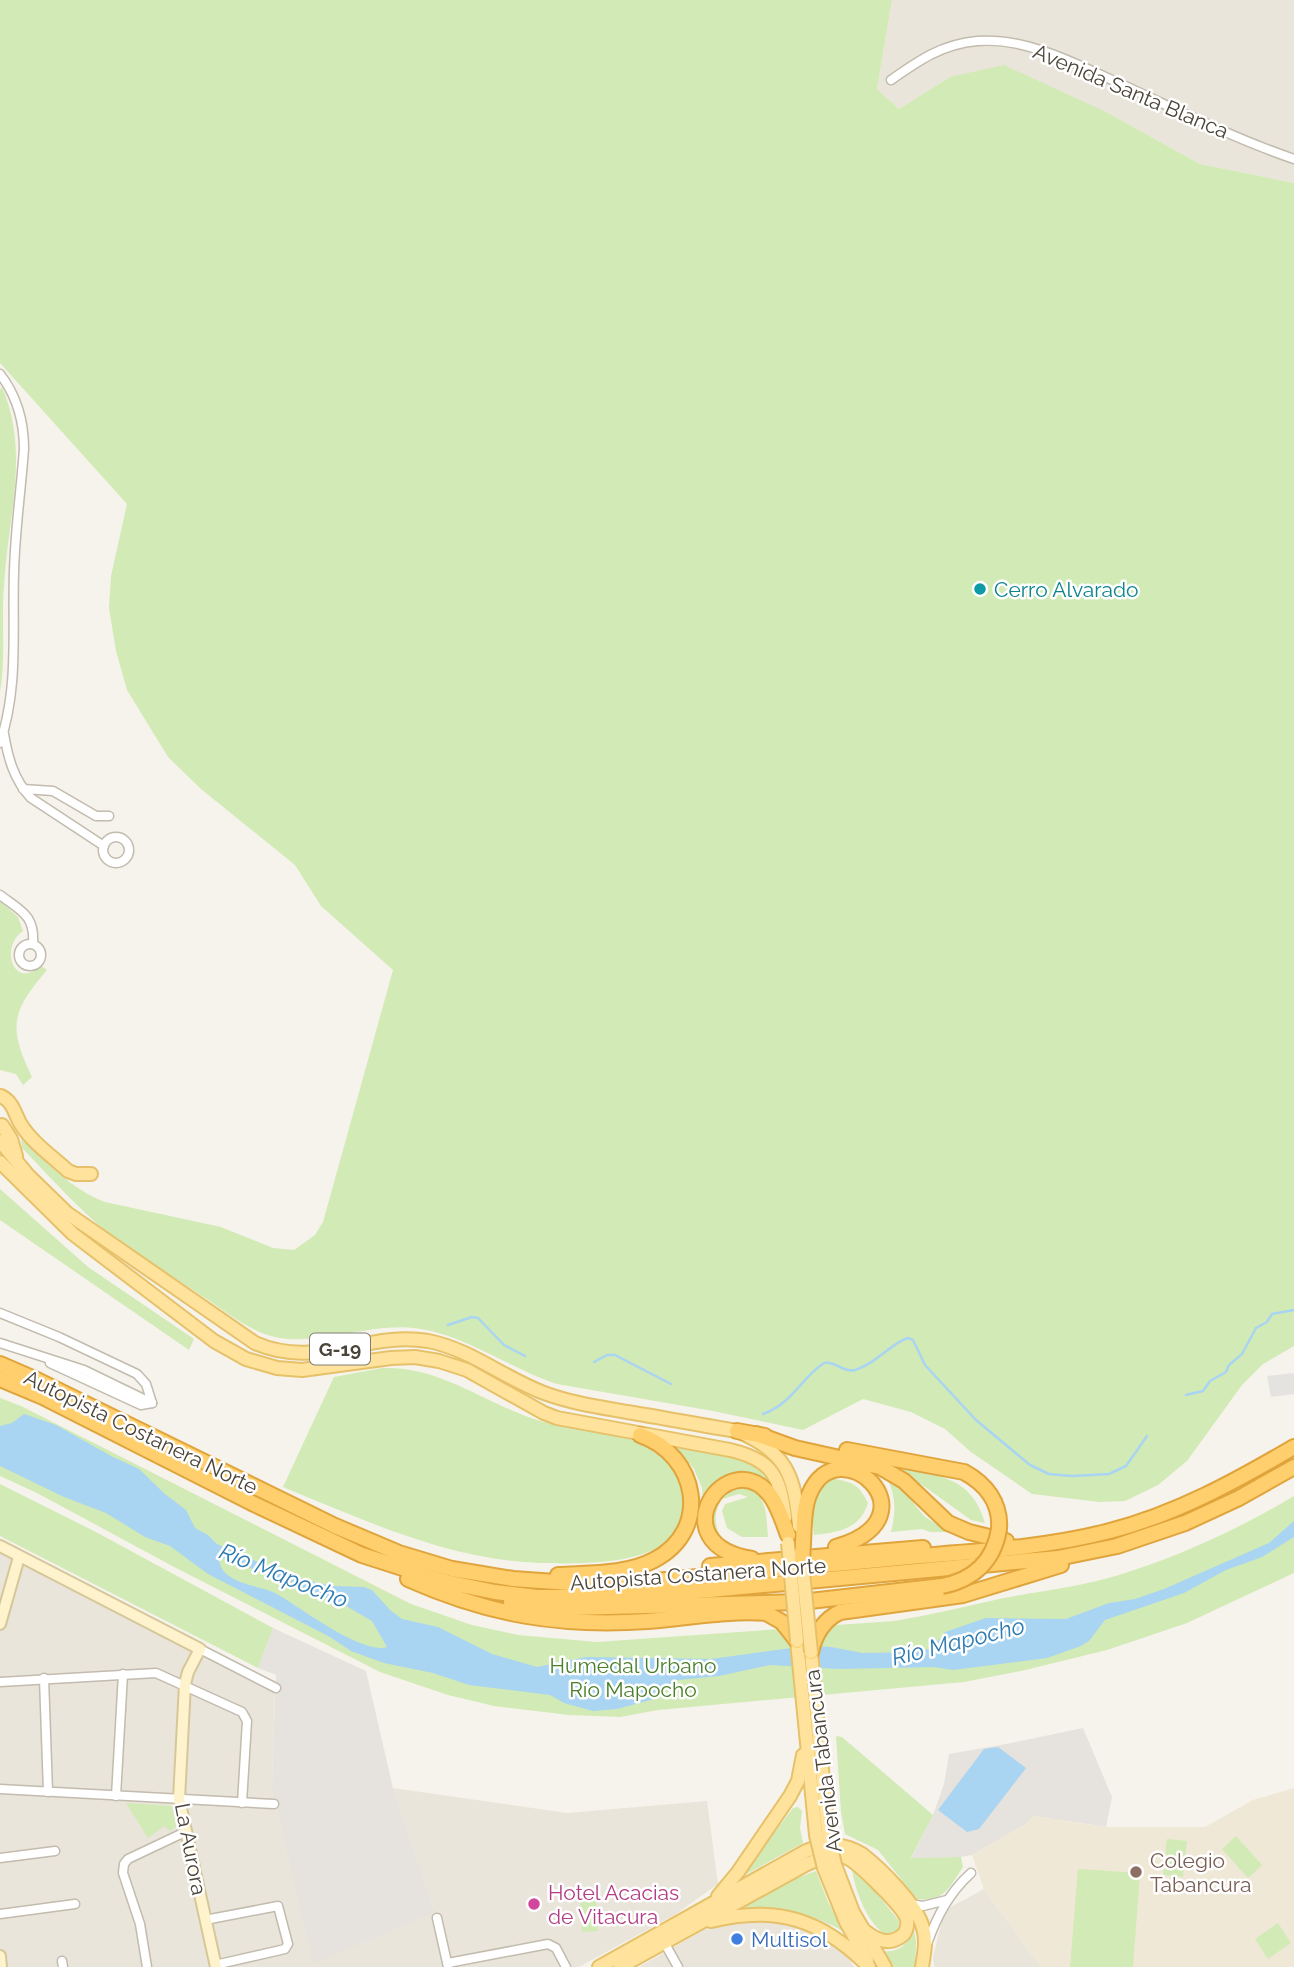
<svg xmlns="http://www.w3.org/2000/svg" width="1294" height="1967" viewBox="0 0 1294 1967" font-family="Raleway,sans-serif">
  <rect width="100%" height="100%" fill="#f6f3ec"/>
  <g fill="#eae5da">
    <polygon points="892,0 1294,0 1294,183 1200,164 1108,113 950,77 899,109 877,89"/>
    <polygon points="0,1552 275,1688 272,1785 435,1912 393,1788 567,1813 707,1801 718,1884 676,1914 579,1967 0,1967"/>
    <polygon points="801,1875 854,1967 639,1967"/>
    <polygon points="984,1889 1041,1967 934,1967 933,1956 945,1910"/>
  </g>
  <g fill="#e6e2dd">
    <polygon points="273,1628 366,1671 393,1788 435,1912 313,1964 272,1785 276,1675 258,1668"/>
    <polygon points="1083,1728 1112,1797 1106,1827 1034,1816 1024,1825 972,1855 961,1857 911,1859 933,1815 944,1784 949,1754 1006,1744"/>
  </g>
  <polygon fill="#efe8d6" points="1294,1788 1294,1967 1041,1967 984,1889 972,1855 1024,1825 1034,1816 1106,1827 1205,1827 1253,1800"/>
  <g fill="#d2eab5">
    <path d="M0,0H892L877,89L899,109L950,77L1004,65L1108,113L1200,164L1294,183V1346L1263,1364L1242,1385L1187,1461L1158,1485L1125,1501L1100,1502L1032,1494L971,1452L945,1429L911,1412L863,1399L803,1430L713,1411L557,1384C508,1368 465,1334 414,1328C369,1323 310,1348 271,1336C246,1329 224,1310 202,1296C173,1276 141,1258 113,1237C80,1211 51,1178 22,1148L21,1139C48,1163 71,1189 105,1202L221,1227L273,1248L294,1250L315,1235L323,1222L393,970L321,906L295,865L201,789L168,757L127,690L116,651L109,608L111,576L127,504L0,363Z"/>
    <path d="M2,387C30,453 8,516 4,585C1,621 6,657 0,693V390Z"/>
    <path d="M0,901L18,917L23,931C0,946 12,991 41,966L47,970C11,1012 8,1027 32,1077L23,1085L16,1074L0,1070Z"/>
    <polygon points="0,1189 88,1267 194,1339 189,1350 0,1220"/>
    <path d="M382,1368C439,1366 480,1400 531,1418C572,1433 619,1429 658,1451C661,1454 668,1456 671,1459C675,1463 686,1492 687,1499C687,1502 685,1506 684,1509C682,1515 681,1523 678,1529C657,1566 578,1564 540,1563C449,1560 366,1521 283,1487L334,1377Z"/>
    <path d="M0,1398L21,1406L411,1604L472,1625L518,1635L597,1642L894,1621C930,1615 964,1607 999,1599C1039,1591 1080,1587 1119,1575C1180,1556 1239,1529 1294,1496V1573L1187,1623L1107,1650L1021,1671L964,1682L658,1710L620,1717L569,1715L494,1706L448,1695L380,1672L176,1568L37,1493L0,1476Z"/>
    <path d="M674,1445C711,1452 761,1452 775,1494L720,1482L708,1490L703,1500L702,1488L694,1469Z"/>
    <path d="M900,1469C941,1475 972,1478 985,1523L971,1520Z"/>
    <path d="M832,1478C853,1483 858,1483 868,1503C860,1529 839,1532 814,1535C811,1508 809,1495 832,1478Z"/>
    <path d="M887,1478L902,1489L924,1516L948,1532H930L922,1529L891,1532C896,1512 896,1496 887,1478Z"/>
    <polygon points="0,1484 94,1531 273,1628 258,1668 0,1536"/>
    <path d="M747,1488C768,1496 766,1516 768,1537H742L727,1528L722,1511L725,1504L748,1497L739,1494L722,1499C712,1514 715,1527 723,1542C701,1514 712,1490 747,1488Z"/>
    <path d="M836,1736L842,1737L933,1815L911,1858L961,1857L963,1867C949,1888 944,1902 917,1899L878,1850L845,1834L841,1812Z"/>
    <polygon points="126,1803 172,1806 177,1826 170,1831 164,1826 148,1838"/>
    <polygon points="798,1807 802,1811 800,1828 803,1843 741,1877 793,1808"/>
    <polygon points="1236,1836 1262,1865 1248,1878 1222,1849"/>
    <polygon points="1167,1839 1187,1841 1183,1877 1163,1875"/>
    <path d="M852,1868L863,1877L899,1921L898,1930L887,1935C868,1926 854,1889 852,1868Z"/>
    <polygon points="1078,1869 1140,1873 1133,1967 1070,1967"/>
    <path d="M816,1871L828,1902L844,1932C811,1911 775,1907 737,1907L789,1881Z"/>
    <polygon points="596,1900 598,1931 582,1932 580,1901"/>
    <polygon points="1278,1923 1291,1943 1268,1959 1255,1939"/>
    <path d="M913,1924L916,1941L915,1967H892L879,1951C900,1953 910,1945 913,1924Z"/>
  </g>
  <polygon fill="#e5e3e0" points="1294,1373 1294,1394 1271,1397 1267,1376"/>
  <g fill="#a9d4f2" fill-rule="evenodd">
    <path d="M24,1414L56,1425L111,1456L139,1469L165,1494L186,1510L195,1528L208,1535L217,1544L274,1569L309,1581L333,1586L364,1587L372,1590L390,1610L402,1619L438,1627L492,1654L537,1667L586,1657L711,1659L806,1646L831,1647L863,1653L918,1652L932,1648L945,1632L986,1618L1066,1619L1109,1603L1135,1599L1164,1589L1269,1543L1294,1521V1537L1262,1557L1226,1570L1184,1593L1105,1620L1089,1641L1081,1646L1047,1658L953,1670L934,1667L839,1669L770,1665L719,1676L678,1680L666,1687L654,1699L617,1709L593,1711L564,1703L550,1695L469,1685L433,1673L384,1663L351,1651L330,1637L208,1574L170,1546L145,1537L106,1513L64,1497L0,1466V1426L12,1423ZM219,1557L295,1584L346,1606L372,1621L387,1647C361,1655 299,1606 275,1593C260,1586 243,1586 229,1576C222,1571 219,1565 219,1557Z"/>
    <polygon points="998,1747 1026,1768 979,1829 967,1832 938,1810 984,1749"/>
  </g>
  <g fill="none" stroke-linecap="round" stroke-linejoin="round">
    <g stroke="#a9d4f2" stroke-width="2.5">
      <polyline points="448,1325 472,1317 478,1318 504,1345 525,1356"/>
      <polyline points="594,1362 607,1355 615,1355 671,1384"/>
      <polyline points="1186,1395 1203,1391 1210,1381 1226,1372 1229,1365 1242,1354 1256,1328 1267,1322 1272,1314 1294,1310"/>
      <path d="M763,1414C793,1403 801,1378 824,1363C837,1361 843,1373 855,1370C876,1364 891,1343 908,1338L913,1340L925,1365L976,1420L1030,1465L1049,1474L1072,1476L1109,1474L1126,1466L1147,1436"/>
    </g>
    <defs>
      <g id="street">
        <path d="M891,80C918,61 942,44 977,41C1028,37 1078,65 1123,85C1179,111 1236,139 1294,159"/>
        <path d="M0,374C17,396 24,421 24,449C21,490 15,531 14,572C12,629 19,687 0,743"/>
        <path d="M4,734C8,758 14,780 31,798L104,846"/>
        <polyline points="23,789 53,791 96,816 109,816"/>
        <circle cx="116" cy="850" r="13"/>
        <path d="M0,895C21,911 35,915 33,944"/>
        <circle cx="30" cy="955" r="11"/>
        <polyline points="0,1313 59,1337 137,1374 146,1384 152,1403"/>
        <polyline points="0,1343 84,1370 152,1403"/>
        <polyline points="50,1363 141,1405 152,1403"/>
        <polyline points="200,1649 276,1688"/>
        <polyline points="44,1678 48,1792"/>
        <polyline points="0,1682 156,1673 242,1712 247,1721 242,1803"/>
        <polyline points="0,1789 274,1804"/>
        <polyline points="116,1796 123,1674"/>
        <polyline points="0,1858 55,1851"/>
        <polyline points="910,1904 923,1906 947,1900"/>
        <polyline points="0,1914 75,1904"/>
        <polyline points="437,1918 448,1967"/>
        <polyline points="205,1920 278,1906 288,1944 285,1949 215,1965"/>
        <polyline points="664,1942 678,1967"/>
        <path d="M927,1944C937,1916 949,1893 971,1873"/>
        <polyline points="62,1961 63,1967"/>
        <polyline points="448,1963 548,1944 556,1948 566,1967"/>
        <polyline points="147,1967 140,1924 123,1873 124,1864 128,1859 185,1832"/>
      </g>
      <g id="secondary">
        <polyline points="0,1546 200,1649 188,1672 185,1684 179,1799 216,1967"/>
        <polyline points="0,1624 19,1557"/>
        <polyline points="0,1956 1,1967"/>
      </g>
      <g id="primary">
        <path d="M1,1096C13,1102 14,1112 20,1123C31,1142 53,1157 68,1171L76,1174H91"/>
        <polyline points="2,1125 11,1139 16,1156"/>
        <path d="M0,1141L28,1175L67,1213L255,1343C316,1370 366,1331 428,1341C470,1349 504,1378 544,1393C571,1403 599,1407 627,1412C664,1418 700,1425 737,1431C786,1451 795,1476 799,1526"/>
        <path d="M0,1162L73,1234L214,1341L246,1359L277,1368L302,1370L391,1358L415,1357L439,1361L467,1370L544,1413L557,1418L730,1450C773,1460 780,1477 785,1518"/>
        <polyline points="797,1641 816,1835"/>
        <polyline points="811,1652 828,1833"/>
        <polyline points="835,1865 853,1912 885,1967"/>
        <polyline points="824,1868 846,1922 867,1960"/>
        <polyline points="718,1896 738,1872 790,1796 798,1781 803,1755"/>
        <path d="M711,1921C776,1905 822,1919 869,1967"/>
        <path d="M599,1967L806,1851C825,1843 845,1843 862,1854C881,1869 917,1904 923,1928C927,1941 924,1954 922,1967"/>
        <path d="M620,1967L807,1864C819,1859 832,1854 845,1857C857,1861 903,1907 907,1919C908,1925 907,1929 904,1934C889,1948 874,1939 860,1927"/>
      </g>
      <g id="highway">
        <path d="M0,1364L37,1380L335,1526L399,1553L452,1569L513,1579L584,1584L644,1582C736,1573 828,1565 920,1556C983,1551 1049,1547 1110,1531C1176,1514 1236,1481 1294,1447"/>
        <polyline points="0,1379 43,1397 252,1503 362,1555 446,1582 495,1592 537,1597 602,1597 710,1590 1058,1558 1117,1546 1185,1523 1239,1498 1294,1467"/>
        <polyline points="737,1431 765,1436"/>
        <polyline points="756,1434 795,1448 880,1467 904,1481 948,1523 969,1532 1006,1541"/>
        <path d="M847,1450L964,1472C986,1484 1001,1503 999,1529"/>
        <path d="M803,1543C804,1528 803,1509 809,1495C837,1424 940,1517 836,1547"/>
        <path d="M752,1559C658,1544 727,1442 770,1495C779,1507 783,1522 788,1535"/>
        <polyline points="710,1566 923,1548"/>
        <path d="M558,1575C589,1573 626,1575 654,1560C712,1530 698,1455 640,1435"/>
        <path d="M408,1579C489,1615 560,1627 648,1621C685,1618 730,1610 766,1613L782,1622L797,1641"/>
        <polyline points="511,1602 536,1607 568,1608 801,1602 942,1586"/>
        <path d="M811,1652C815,1634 823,1620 840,1612L963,1595L1061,1565"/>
      </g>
    </defs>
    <use href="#street" stroke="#c2bbae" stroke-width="11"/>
    <use href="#secondary" stroke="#d6c79b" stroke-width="14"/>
    <use href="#primary" stroke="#e6c16a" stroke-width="16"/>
    <use href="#highway" stroke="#e0a43c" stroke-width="18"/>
    <use href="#street" stroke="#fff" stroke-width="8"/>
    <use href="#secondary" stroke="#fff3cd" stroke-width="10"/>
    <use href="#primary" stroke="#ffe39c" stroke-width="12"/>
    <use href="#highway" stroke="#ffcf6e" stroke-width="14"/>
    <defs>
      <g id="primary-bridge">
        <polyline points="788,1543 797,1641"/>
        <polyline points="801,1552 811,1652"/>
        <polyline points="828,1833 835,1865"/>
        <polyline points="816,1835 824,1868"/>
      </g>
      <g id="highway-bridge">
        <polyline points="802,1561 803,1543"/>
        <path d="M942,1586C973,1580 994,1561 999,1529"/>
      </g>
    </defs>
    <use href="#primary-bridge" stroke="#e6c16a" stroke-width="16" stroke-linecap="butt"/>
    <use href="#highway-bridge" stroke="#e0a43c" stroke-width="18" stroke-linecap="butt"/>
    <use href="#primary-bridge" stroke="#ffe39c" stroke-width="12"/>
    <use href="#highway-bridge" stroke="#ffcf6e" stroke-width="14"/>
  </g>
  <circle fill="#0f9aa8" stroke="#fff" stroke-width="2.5" cx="980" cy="589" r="7"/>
  <circle fill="#8d6e63" stroke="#fff" stroke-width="2.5" cx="1136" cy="1872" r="7"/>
  <circle fill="#d1479c" stroke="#fff" stroke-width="2.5" cx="534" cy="1904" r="7"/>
  <circle fill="#3f7fe0" stroke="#fff" stroke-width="2.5" cx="737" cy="1939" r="7"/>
  <g text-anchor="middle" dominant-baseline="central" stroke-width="5" stroke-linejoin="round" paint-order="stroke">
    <rect fill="#fff" stroke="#817c74" stroke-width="2" x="310" y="1333.5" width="60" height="31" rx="5"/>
    <g font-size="19" font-weight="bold" fill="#4b4439">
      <text x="340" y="1349">G-19</text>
    </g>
    <g font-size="21" fill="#4b4439" stroke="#fff">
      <text transform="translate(1131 91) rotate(23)">Avenida Santa Blanca</text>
      <text transform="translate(141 1432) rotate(26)">Autopista Costanera Norte</text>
      <text transform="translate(698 1574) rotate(-4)">Autopista Costanera Norte</text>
      <text transform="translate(823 1761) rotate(-97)">Avenida Tabancura</text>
      <text transform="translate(191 1849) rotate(79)">La Aurora</text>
    </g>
    <g font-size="21" fill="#0d838f" stroke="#fff" text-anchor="start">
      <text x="994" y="589">Cerro Alvarado</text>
    </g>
    <g font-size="21" fill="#4a7f2a" stroke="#fff">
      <text x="633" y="1665">Humedal Urbano<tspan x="633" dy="24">Río Mapocho</tspan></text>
    </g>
    <g font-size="21" fill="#785e54" stroke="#fff" text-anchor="start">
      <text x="1150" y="1860">Colegio<tspan x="1150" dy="24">Tabancura</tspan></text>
    </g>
    <g font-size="21" fill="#b23c85" stroke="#fff" text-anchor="start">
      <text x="548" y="1892">Hotel Acacias<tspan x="548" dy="24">de Vitacura</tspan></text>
    </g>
    <g font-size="21" fill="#366cbe" stroke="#fff" text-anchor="start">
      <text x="751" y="1939">Multisol</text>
    </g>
    <g font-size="23" font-style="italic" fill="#2e7ab2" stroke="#fff">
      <text transform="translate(284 1575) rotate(22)">Río Mapocho</text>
      <text transform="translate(958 1641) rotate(-14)">Río Mapocho</text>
    </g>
  </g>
</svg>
